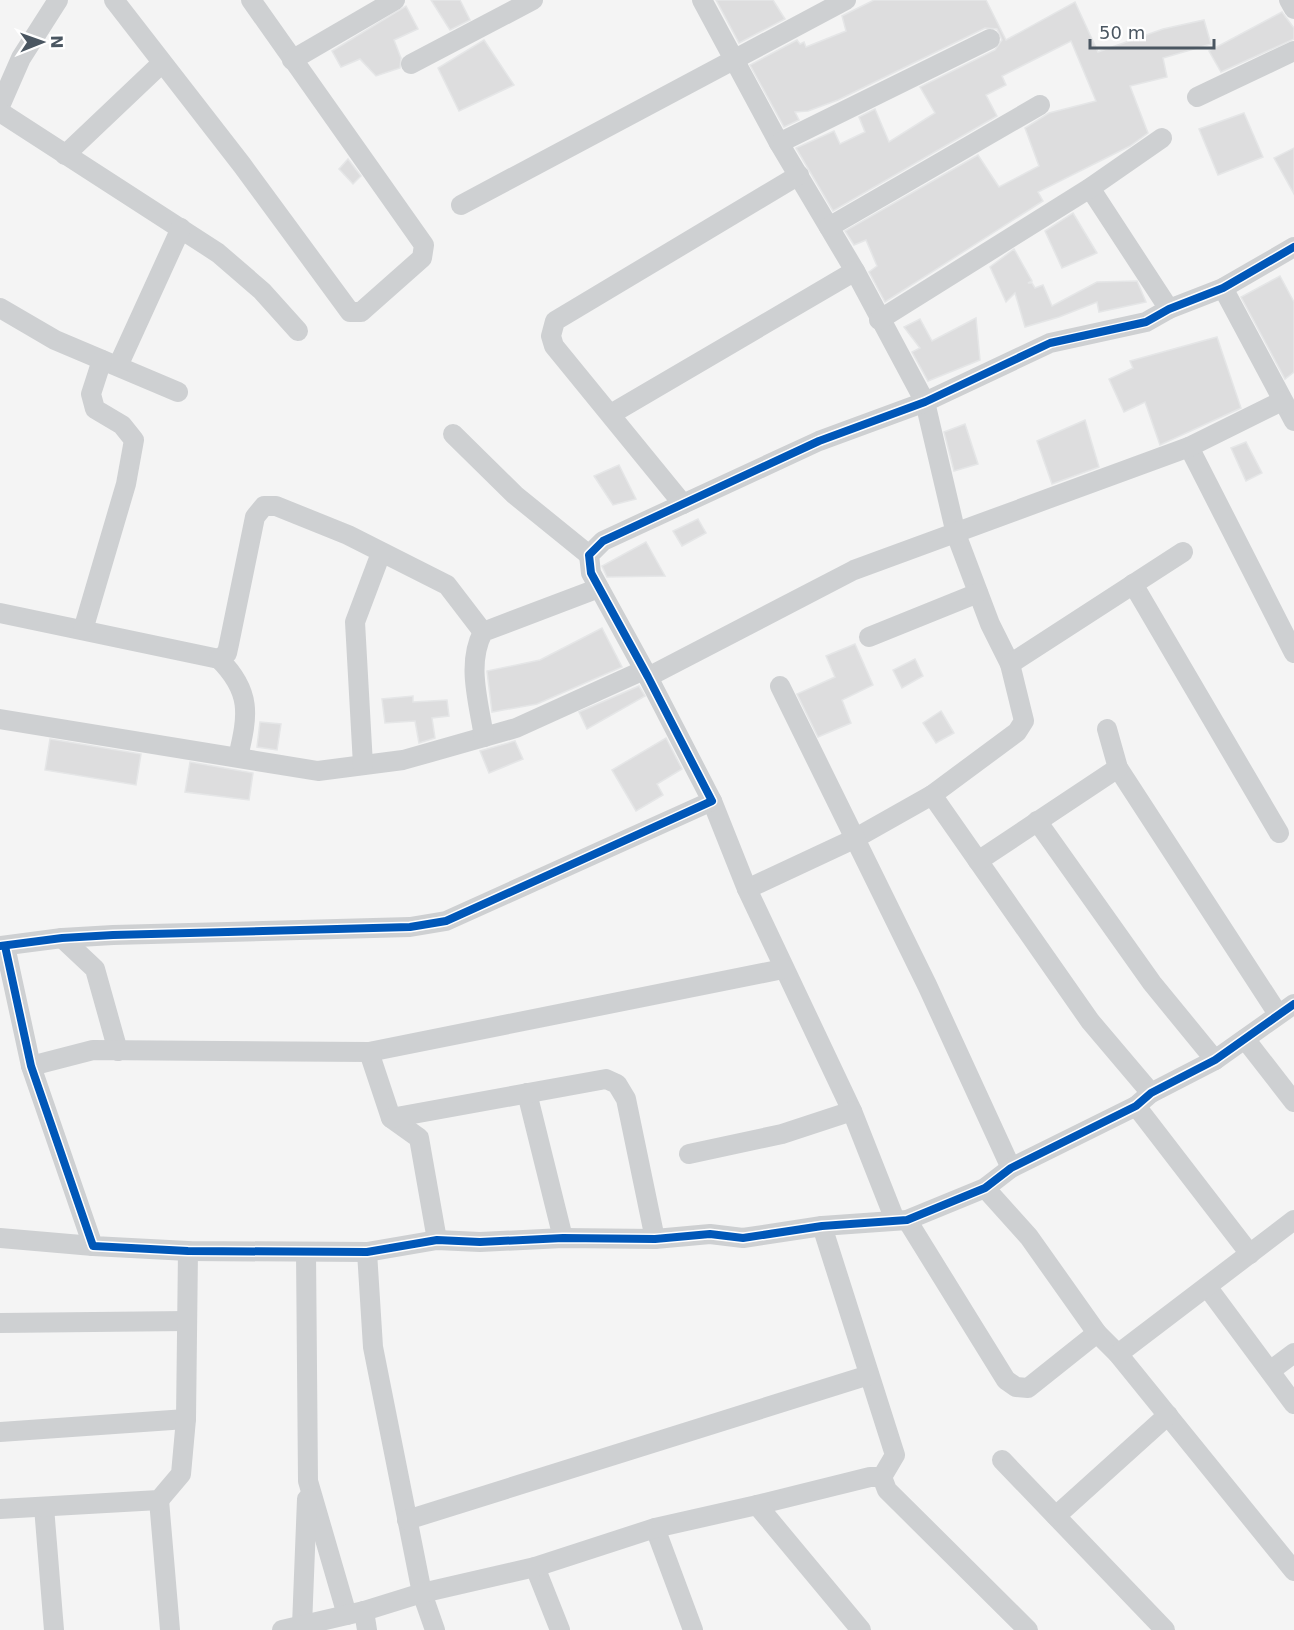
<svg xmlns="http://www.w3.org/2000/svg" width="1294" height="1630" viewBox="0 0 1294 1630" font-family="'DejaVu Sans',sans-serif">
  <rect width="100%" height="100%" fill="#f4f4f4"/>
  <g fill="#ddddde" stroke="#e5e6e7" stroke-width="1.5">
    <polygon points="431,0 460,0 470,20 450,30"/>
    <polygon points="716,0 773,0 785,19 739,43"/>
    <polygon points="874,0 986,0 1006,40 1075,2 1098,52 1163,29 1204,20 1211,44 1163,58 1167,77 1130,86 1148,133 1130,146 1038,192 1043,201 885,302 869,272 877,266 866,240 854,245 845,231 978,155 999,187 1039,166 1025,128 1049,113 1096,101 1071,41 1002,76 1006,85 986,95 997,116 833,211 796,148 834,131 840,144 865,132 859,117 875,109 889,142 935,113 920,87 995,50 1002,40 997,29 985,28 838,100 808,111 795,112 799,120 784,127 750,65 797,40 800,44 804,42 806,47 846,31 842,16"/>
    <polygon points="406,6 418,29 394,40 401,58 400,68 376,76 360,59 341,67 332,51"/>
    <polygon points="1282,12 1294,28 1294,39 1221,72 1209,51"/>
    <polygon points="484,40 514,85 459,111 438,68"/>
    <polygon points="1244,113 1263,157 1218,175 1199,129"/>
    <polygon points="1294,148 1294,194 1274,158"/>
    <polygon points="348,159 361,176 353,184 339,169"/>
    <polygon points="1073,213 1097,253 1062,268 1045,231"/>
    <polygon points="1014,249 1032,281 1028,283 1032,283 1035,288 1043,285 1052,306 1097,282 1137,281 1146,302 1099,312 1097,302 1059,317 1025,327 1015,293 1006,302 990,267"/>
    <polygon points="1280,276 1294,302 1294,372 1285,379 1241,297"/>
    <polygon points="976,318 980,360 928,381 912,352 920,348 904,327 920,319 932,341"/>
    <polygon points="1217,337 1241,408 1160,445 1145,402 1124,412 1109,379 1133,368 1130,361"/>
    <polygon points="1085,420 1099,467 1052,484 1037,441"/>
    <polygon points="965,424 978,464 954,471 944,432"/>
    <polygon points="1246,442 1262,473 1246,481 1231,448"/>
    <polygon points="619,465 636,499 613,505 594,476"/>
    <polygon points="698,519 706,533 682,546 673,531"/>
    <polygon points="646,542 665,576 607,577 602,566"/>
    <polygon points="602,628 622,667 537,704 492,712 487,671 540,660"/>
    <polygon points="855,644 873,685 842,700 851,723 818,737 797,694 835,677 826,656"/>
    <polygon points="915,659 923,676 902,688 893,670"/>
    <polygon points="639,686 645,696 587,729 579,712"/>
    <polygon points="413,696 413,702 447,700 449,716 432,718 435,738 419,743 415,721 385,723 382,699"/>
    <polygon points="941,711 954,733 936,743 923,723"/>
    <polygon points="260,722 281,724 277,750 257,747"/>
    <polygon points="666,738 682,769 657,784 663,795 636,811 612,770"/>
    <polygon points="50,739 141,754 136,785 45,770"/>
    <polygon points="515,741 523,759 489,773 480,751"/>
    <polygon points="190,762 253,773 249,800 185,792"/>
  </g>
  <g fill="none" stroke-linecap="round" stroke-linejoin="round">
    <g stroke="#ced0d2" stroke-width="20">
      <polyline points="114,0 242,165 350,312 361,312 422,258 424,245 251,0"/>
      <polyline points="702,0 779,143 855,271 925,402 956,534 990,624 1010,664 1024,721 1017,732 932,795 854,839 747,889"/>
      <polyline points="1289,0 1294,9"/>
      <polyline points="292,60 395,0"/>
      <polyline points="411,64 533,0"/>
      <polyline points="1197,97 1294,51"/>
      <polyline points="0,106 21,58 58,0"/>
      <polyline points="0,112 218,253 262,291 298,331"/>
      <polyline points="779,143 990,39"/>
      <polyline points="65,155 162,63"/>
      <polyline points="1090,188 1169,309"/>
      <polyline points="461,205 846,0"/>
      <polyline points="829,227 1040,105"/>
      <polyline points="1223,288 1294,421"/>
      <polyline points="0,308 55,340 178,392"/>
      <polyline points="879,320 1090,188 1162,138"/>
      <polyline points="118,366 181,228"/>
      <polyline points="611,414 855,271"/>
      <polyline points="453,434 515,495 589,555"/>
      <polyline points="1189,447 1294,653"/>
      <polyline points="683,504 554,346 551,336 555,321 799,175"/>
      <polyline points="1133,584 1279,833"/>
      <polyline points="0,613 219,659 227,653 229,644 255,517 264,506 276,506 348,535 447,585 483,632"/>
      <polyline points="83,630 126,484 134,440 122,425 95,409 91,394 102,360"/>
      <polyline points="869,637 978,593"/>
      <path d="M219,659C252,692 248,715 238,757"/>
      <polyline points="1010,664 1183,552"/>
      <polyline points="648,677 854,570 1189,447 1282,401"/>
      <polyline points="780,686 927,985 1011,1168"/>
      <polyline points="0,719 318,771 403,760 516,728 644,670"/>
      <polyline points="1107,729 1118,768 1278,1014"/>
      <path d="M484,737C479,703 466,664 483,632L599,588"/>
      <polyline points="363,765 355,622 381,553"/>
      <polyline points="932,795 1090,1021 1151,1093"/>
      <polyline points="712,801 747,889 852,1111 895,1220"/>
      <polyline points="1037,821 1152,983 1215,1060"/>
      <polyline points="978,861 1118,768"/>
      <polyline points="62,938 95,969 118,1051"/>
      <polyline points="0,946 62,938 113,935 410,927 446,921 712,801 648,677 591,573 589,555 603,541 819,441 925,402 1050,343 1146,322 1169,309 1223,288 1294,247"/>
      <polyline points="5,946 31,1066 93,1246 188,1251 367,1252 437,1240 480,1242 563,1238 655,1239 710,1234 743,1238 822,1226 907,1220 985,1188 1011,1168 1136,1106 1151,1093 1215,1060 1294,1004"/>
      <polyline points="1245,1039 1294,1102"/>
      <polyline points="369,1052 391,1118 419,1138 437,1240"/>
      <polyline points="31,1066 93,1050 369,1052 783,969"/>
      <polyline points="527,1093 563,1238"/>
      <polyline points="1136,1106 1250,1254"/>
      <polyline points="391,1118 606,1079 617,1084 626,1099 655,1239"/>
      <polyline points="689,1154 782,1134 852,1111"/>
      <polyline points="985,1188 1029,1237 1097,1333 1118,1354 1294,1571"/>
      <polyline points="907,1220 1006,1380 1016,1387 1028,1388 1097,1333"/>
      <polyline points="822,1226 895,1455 882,1477"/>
      <polyline points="0,1238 93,1246"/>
      <polyline points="306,1252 308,1481 347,1615"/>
      <polyline points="367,1252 373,1347 422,1593 435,1630"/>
      <polyline points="1208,1288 1294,1404"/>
      <polyline points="0,1323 187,1321"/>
      <polyline points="1118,1354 1294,1220"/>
      <polyline points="1270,1371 1294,1353"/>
      <polyline points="0,1432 186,1419"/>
      <polyline points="1002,1460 1165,1630"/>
      <polyline points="159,1500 170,1630"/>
      <polyline points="757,1505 870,1477 882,1477 887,1490 1028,1630"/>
      <polyline points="44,1507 54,1630"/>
      <polyline points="0,1509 159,1500 181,1474 186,1419 188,1251"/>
      <polyline points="1056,1516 1168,1415"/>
      <polyline points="407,1520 869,1375"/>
      <polyline points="655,1528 693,1630"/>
      <polyline points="535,1567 560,1630"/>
      <polyline points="364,1611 367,1630"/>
      <polyline points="302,1626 307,1499"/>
      <polyline points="282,1630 364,1611 422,1593 535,1567 655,1528 757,1505 861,1630"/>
    </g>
    <defs>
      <g id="cycleway">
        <polyline points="0,946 62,938 113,935 410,927 446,921 712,801 648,677 591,573 589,555 603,541 819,441 925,402 1050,343 1146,322 1169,309 1223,288 1294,247"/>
        <polyline points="5,946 31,1066 93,1246 188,1251 367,1252 437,1240 480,1242 563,1238 655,1239 710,1234 743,1238 822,1226 907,1220 985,1188 1011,1168 1136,1106 1151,1093 1215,1060 1294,1004"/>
      </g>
    </defs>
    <use href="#cycleway" stroke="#fff" stroke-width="11"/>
    <use href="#cycleway" stroke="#0057b8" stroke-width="8"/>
  </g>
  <g transform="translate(42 42) rotate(89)" stroke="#ffffff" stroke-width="4.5" paint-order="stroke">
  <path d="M0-4.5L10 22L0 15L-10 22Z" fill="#4a5661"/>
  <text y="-9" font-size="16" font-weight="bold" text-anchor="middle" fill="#4a5661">N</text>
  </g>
  <path d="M1090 39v9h124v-9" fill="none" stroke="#4a5661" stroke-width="3"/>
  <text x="1099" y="39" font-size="18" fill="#4a5661" stroke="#ffffff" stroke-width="4.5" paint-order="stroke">50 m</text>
</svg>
